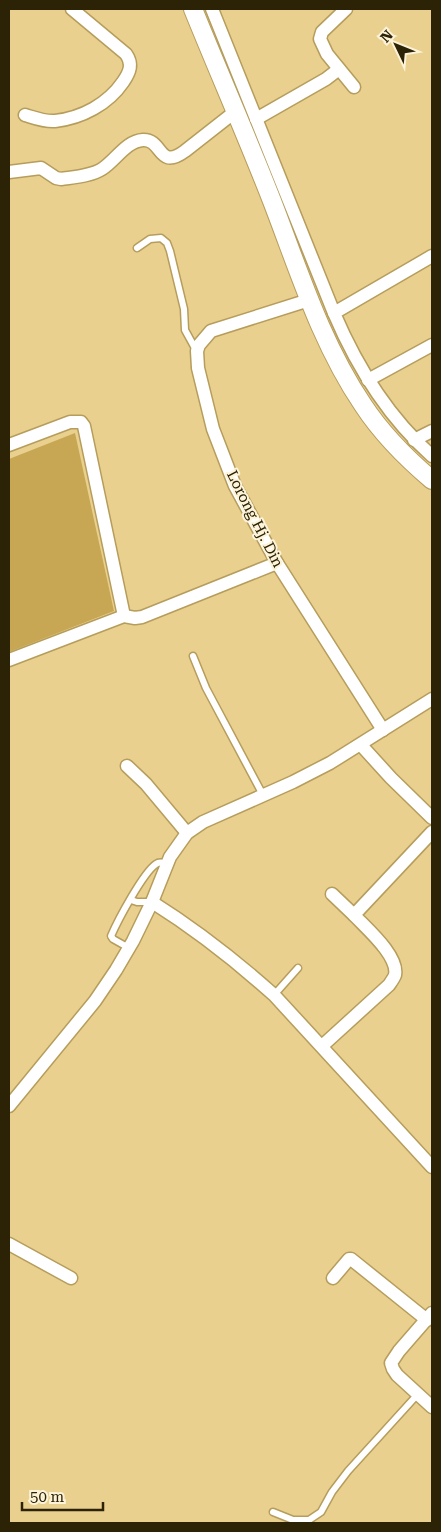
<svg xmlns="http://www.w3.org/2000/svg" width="441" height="1532" viewBox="0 0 441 1532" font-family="'Roboto Serif',serif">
  <rect width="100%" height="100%" fill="#ead08e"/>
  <polygon fill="#c7a753" points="75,433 114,611 9,652 9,459"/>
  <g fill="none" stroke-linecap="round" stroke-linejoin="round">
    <defs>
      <g id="lane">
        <polyline points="137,248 150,239 161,238 167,243 170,251 184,309 185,330 196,350"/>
        <polyline points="193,656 206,688 263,795"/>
        <polyline points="131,900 137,902 152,902"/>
        <path d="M129,948L113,939L111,936C118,920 143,873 156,864C160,861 163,863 167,864"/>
        <polyline points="274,995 298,968"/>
        <polyline points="273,1512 293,1520 309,1520 321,1512 332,1492 348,1471 418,1394"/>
      </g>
      <g id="street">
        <polyline points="212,9 334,313"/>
        <polyline points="346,9 322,32 320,39 327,54 354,87"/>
        <path d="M25,115C35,118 45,122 55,121C82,118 108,104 123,82C130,72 133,64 126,54L72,9"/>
        <polyline points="256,119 326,79 339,69"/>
        <path d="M9,172L41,168L56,178L61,179C74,177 91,176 102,169C116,160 126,141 143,140C163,139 158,171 185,151L236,111"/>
        <path d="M432,256L334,313C357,367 388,417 432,456"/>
        <polyline points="309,300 211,331 199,345 197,351 198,368 213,429 235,486 277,563 383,730"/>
        <polyline points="368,380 432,345"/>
        <polyline points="414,440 432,431"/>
        <polyline points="9,445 70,422 81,422 84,426 124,616"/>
        <polyline points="9,660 124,616 135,618 142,617 277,563"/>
        <polyline points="361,745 391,778 432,818"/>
        <polyline points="127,766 146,784 187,833"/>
        <polyline points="332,894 354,915"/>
        <path d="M152,902C195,929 236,961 274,995L432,1167"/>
        <path d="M322,1046L389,985C391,982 394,978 395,975C399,956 366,928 354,915L432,832"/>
        <polyline points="9,1106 95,1001 116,970 133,941 152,902 170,857 187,833 203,822 293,782 330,763 432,699"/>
        <polyline points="9,1244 71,1278"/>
        <polyline points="333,1278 349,1259 351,1259 427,1320"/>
        <polyline points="432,1313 399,1351 391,1363 393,1369 397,1375 432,1407"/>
      </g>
      <path id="secondary" d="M193,9C219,73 247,137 272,201C299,271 321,343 363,405C382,434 406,458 432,480"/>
    </defs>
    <use href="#lane" stroke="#b69d5c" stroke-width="9"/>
    <use href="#street" stroke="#b69d5c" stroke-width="15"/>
    <use href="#secondary" stroke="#b69d5c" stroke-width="20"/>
    <use href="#lane" stroke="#fff" stroke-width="6"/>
    <use href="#street" stroke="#fff" stroke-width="12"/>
    <use href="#secondary" stroke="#fff" stroke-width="18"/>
  </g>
  <g text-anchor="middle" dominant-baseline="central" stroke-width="4" stroke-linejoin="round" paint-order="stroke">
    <g font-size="15" fill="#2c2206" stroke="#fdf3d9">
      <text transform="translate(255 519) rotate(63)">Lorong Hj. Din</text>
    </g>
  </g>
  <rect width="441" height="1532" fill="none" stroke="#2c2206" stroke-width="20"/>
  <g transform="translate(396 45) rotate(313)" stroke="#fdf3d9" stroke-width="4" paint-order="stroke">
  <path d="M0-4L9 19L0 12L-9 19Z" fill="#2c2206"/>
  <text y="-8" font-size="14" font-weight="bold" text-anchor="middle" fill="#2c2206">N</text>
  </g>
  <path d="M22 1502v8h81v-8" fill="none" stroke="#2c2206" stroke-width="2.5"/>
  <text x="30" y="1502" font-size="15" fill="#2c2206" stroke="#fdf3d9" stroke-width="4" paint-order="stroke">50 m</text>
</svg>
